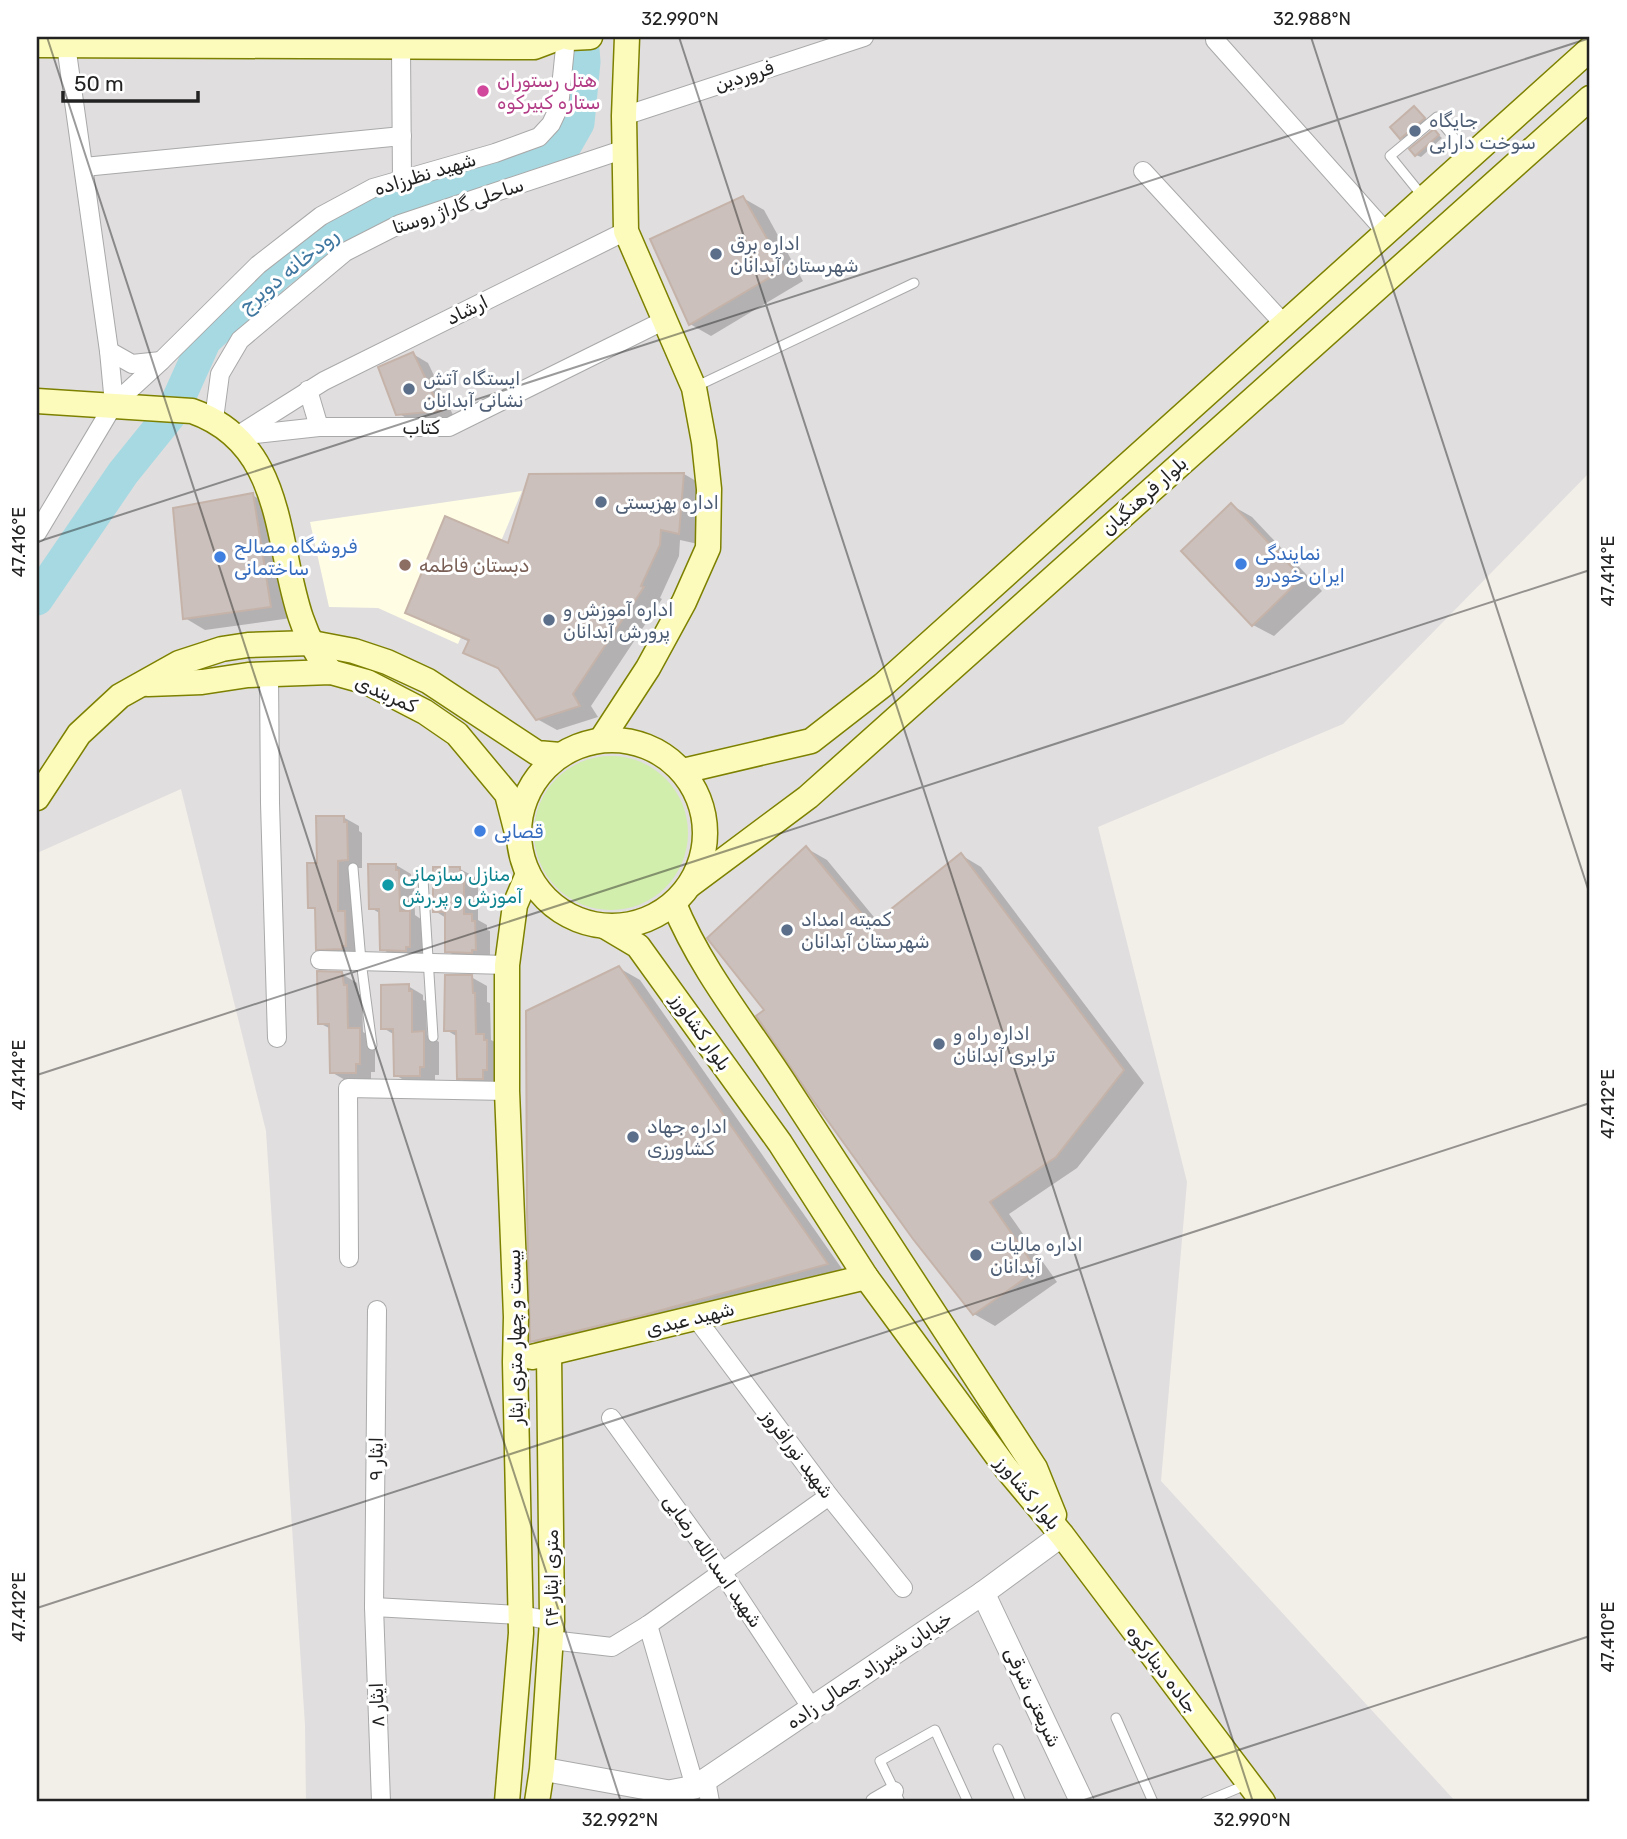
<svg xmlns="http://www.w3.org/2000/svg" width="1627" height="1839" viewBox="0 0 1627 1839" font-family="Rubik,'Noto Naskh Arabic',sans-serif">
  <rect width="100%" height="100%" fill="#f2eee8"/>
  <polygon fill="#e0dedf" points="37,37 1590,37 1590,472 1343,724 1098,827 1187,1182 1161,1481 1456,1802 306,1802 305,1725 266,1131 181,789 37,853"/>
  <polygon fill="#fffde4" points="522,491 458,644 378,608 329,607 310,522"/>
  <circle fill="#d2eeac" cx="611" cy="833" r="77"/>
  <g fill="#0003">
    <polygon points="1418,111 1428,121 1405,140 1401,137"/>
    <polygon points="1434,131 1442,138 1421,157 1416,155"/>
    <polygon points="743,198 764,210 803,281 711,336 690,324"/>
    <polygon points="413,354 428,363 455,419 413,422 398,413"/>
    <polygon points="684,474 703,485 698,544 680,540 679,556 660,598 662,599 591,706 598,717 557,730 537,719 502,671 465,652 470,642 426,623 407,612 509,545"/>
    <polygon points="254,496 274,508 291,618 205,630 185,618 175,509"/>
    <polygon points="1231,505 1252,517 1322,591 1274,636 1253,625"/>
    <polygon points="343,817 359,826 359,831 362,833 362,868 353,868 357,957 333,957 317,949 317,911 310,907 319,864"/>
    <polygon points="806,848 827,860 878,922 961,855 981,867 1144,1083 1077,1168 1009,1214 1057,1282 995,1326 974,1314 767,1011"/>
    <polygon points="396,865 411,874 411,879 414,881 415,915 425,922 425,955 397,958 382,949 381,914 371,908"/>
    <polygon points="434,869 460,869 475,877 475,882 478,884 478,920 487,925 487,930 490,931 490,958 462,960 447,951 446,918 435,911"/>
    <polygon points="619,968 640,980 847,1276 553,1353 532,1341"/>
    <polygon points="342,974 357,983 359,994 362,996 363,1032 375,1039 375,1072 371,1072 371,1081 347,1081 331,1072 331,1029 319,1023"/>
    <polygon points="471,977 487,986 487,1002 490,1003 491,1040 499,1044 498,1087 474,1087 459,1078 458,1037 446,1030"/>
    <polygon points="408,986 423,995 423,1000 426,1001 427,1035 439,1042 439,1075 435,1075 435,1084 411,1084 395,1075 395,1035 383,1028"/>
  </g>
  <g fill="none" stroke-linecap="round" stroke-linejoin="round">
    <polyline stroke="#a6d9e2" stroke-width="33" points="37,599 123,473 173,411 205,340 278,273 326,237 375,207 539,157 566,144 578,123 584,62 582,37"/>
  </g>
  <g fill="#cbc0bb" stroke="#c5b3a9" stroke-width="2">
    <polygon points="1414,106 1425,118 1400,139 1390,127"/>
    <polygon points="1434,129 1439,135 1415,156 1409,149"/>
    <polygon points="743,196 784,269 689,325 650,239"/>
    <polygon points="413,352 441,411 396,415 378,367"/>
    <polygon points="684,473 679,534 661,530 660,545 641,586 644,587 573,694 580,706 536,720 498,668 463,653 469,640 405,613 445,516 508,543 529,474"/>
    <polygon points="253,493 271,607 183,619 173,508"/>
    <polygon points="1231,503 1302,578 1252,626 1181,551"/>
    <polygon points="316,816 344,816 344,822 347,822 348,860 338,861 338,911 345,911 346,946 342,946 342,949 316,950 315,908 308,908 307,863 317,863"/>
    <polygon points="806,846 871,925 961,853 1124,1070 1056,1157 990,1202 1037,1270 973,1315 913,1239 812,1099 756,1016 764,1010 707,938"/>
    <polygon points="368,864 396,864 396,870 399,870 400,911 410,911 410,947 406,947 406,951 380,950 379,909 369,909"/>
    <polygon points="433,867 460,867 460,874 464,874 464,914 472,914 472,921 475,921 476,950 472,950 472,953 445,952 445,912 433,912"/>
    <polygon points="619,966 828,1264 640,1316 530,1342 527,1211 526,1011"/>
    <polygon points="317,971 342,972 344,985 347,985 348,1028 360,1028 360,1064 356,1064 356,1073 330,1073 329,1024 318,1024"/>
    <polygon points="445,975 472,975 473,993 475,993 476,1034 484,1034 484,1040 487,1040 487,1070 483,1070 483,1079 457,1079 456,1031 444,1031"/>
    <polygon points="409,984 409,991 412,991 412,1032 424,1031 424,1067 420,1067 420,1076 394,1076 393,1029 381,1029 381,985"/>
  </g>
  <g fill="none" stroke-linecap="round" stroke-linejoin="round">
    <defs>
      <g id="service">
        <polyline points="1424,198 1390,156 1437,117 1468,155"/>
        <polyline points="695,387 914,283"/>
        <polyline points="353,868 361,961 372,1045"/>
        <polyline points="423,879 433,1037"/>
        <polyline points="1116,1718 1153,1802"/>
        <polyline points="998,1749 1021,1802"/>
        <polyline points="900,1802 880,1761 935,1730 968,1802"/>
        <polyline points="1205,1802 1248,1784"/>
      </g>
      <g id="minor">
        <polyline points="1215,40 1386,232"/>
        <polyline points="401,48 402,180"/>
        <polyline points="624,116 864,37"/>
        <polyline points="84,167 402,136"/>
        <polyline points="1143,171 1285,325"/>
        <polyline points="109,351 132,364 161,361"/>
        <polyline points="308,390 319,427"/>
        <polyline points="114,404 161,361 258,265 321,216 373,188 495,153 539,137 551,124 559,107 566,38"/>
        <polyline points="214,419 220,374 240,340 345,252 400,224 625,149"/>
        <polyline points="240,434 324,381 626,231"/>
        <polyline points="237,436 319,427 449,427 665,320"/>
        <polyline points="37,533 114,404 109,351 66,45"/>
        <polyline points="269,673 270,803 277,1038"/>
        <polyline points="320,960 507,965"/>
        <polyline points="349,1258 348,1088 507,1091"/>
        <polyline points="377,1310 374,1607 381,1802"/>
        <polyline points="696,1318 829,1496 903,1588"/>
        <polyline points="611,1418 722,1572 811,1707"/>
        <polyline points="374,1607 521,1615 552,1621"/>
        <polyline points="648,1625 695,1787"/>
        <polyline points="551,1640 612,1647 648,1625 829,1496"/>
        <polyline points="706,1780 710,1802"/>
        <polyline points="875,1802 894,1791"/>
      </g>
      <g id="tertiary">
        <polyline points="983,1593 1082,1802"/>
        <polyline points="542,1769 669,1792 695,1787 983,1593 1062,1535"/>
      </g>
      <g id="secondary">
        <polyline points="570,38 590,37"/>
        <polyline points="37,45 534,47 558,38"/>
        <path d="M37,401L192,411C309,452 263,597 331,672"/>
        <polyline points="148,684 202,682 248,675 331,672 367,682 425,712 457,734 507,794 516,829"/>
        <circle cx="612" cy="833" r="93"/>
        <polyline points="601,740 648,668 684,602 708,548 709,489 704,442 694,388 626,231 624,116 627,37"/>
        <polyline points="683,771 811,741 883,685 1590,49"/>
        <polyline points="37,798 79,734 120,696 179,663 222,649 248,645 312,643 354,651 387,662 428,681 537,753 560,755"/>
        <polyline points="690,885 808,797 1590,98"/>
        <path d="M674,904C702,972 749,1028 788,1089C870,1216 953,1342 1035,1468L1054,1515"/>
        <polyline points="606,927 638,946 780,1143 866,1277 1006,1468 1062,1535 1263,1802"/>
        <polyline points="532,1357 866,1277"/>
        <polyline points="507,1802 521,1633 515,1362 516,1317 507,1091 507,965 515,905 528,874"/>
        <polyline points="537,1802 542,1769 552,1621 549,1353"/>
      </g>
    </defs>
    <use href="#service" stroke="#a9a9a9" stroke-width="11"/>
    <use href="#minor" stroke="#a9a9a9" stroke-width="20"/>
    <use href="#tertiary" stroke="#a9a9a9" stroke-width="25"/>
    <use href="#secondary" stroke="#7d8100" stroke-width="27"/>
    <use href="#service" stroke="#fff" stroke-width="9"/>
    <use href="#minor" stroke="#fff" stroke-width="18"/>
    <use href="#tertiary" stroke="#fff" stroke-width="23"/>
    <use href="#secondary" stroke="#fdfbbb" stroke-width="24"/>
  </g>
  <path fill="none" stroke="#222" stroke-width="2" stroke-opacity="0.45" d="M47,37L621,1802M679,37L1253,1802M1311,37L1590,895M37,542L1590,38M37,1075L1590,570M37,1608L1590,1103M1078,1802L1590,1636"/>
  <circle fill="#d1479c" stroke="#fff" stroke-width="2.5" cx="483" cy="91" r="7"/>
  <g fill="#5c6f8a" stroke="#fff" stroke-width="2.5">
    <circle cx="1415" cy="131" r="7"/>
    <circle cx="716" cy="254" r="7"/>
    <circle cx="409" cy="389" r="7"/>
    <circle cx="601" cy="502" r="7"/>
    <circle cx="549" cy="620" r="7"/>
    <circle cx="787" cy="930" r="7"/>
    <circle cx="939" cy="1044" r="7"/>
    <circle cx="633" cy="1137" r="7"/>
    <circle cx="976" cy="1255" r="7"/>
  </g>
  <g fill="#3f7fe0" stroke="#fff" stroke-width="2.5">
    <circle cx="220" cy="557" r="7"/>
    <circle cx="1241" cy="564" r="7"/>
    <circle cx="480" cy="831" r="7"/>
  </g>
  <circle fill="#8d6e63" stroke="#fff" stroke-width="2.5" cx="405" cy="565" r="7"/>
  <circle fill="#0f9aa8" stroke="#fff" stroke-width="2.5" cx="388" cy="885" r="7"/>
  <g text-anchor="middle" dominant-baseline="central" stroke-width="6" stroke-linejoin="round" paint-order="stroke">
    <g font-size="19" fill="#222" stroke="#fff">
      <text transform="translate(744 76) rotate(-18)">فروردین</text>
      <text transform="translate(425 174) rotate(-17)">شهید نظرزاده</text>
      <text transform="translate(458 206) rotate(-19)">ساحلی گاراژ روستا</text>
      <text transform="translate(467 310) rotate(-26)">ارشاد</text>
      <text x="421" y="427">کتاب</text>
      <text transform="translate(1144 496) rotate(-42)">بلوار فرهنگیان</text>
      <text transform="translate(386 694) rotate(24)">کمربندی</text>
      <text transform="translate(701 1032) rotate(55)">بلوار کشاورز</text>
      <text transform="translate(690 1319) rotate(-14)">شهید عبدی</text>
      <text transform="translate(515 1337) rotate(-91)">بیست و چهار متری ایثار</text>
      <text transform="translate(798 1454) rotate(53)">شهید نورافروز</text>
      <text transform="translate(376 1459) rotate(-89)">ایثار ۹</text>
      <text transform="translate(1028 1493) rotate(50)">بلوار کشاورز</text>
      <text transform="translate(713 1561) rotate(55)">شهید اسدالله رضایی</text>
      <text transform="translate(551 1578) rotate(-90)">۲۴ متری ایثار</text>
      <text transform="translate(1162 1669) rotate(53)">جاده دینارکوه</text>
      <text transform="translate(869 1670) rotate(-34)">خیابان شیرزاد جمالی زاده</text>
      <text transform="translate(1033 1697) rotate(65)">شریعتی شرقی</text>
      <text transform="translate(377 1705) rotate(-92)">ایثار ۸</text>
    </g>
    <g font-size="19" fill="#b23c85" stroke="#fff" text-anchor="start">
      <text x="497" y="80">هتل رستوران<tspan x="497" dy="22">ستاره کبیرکوه</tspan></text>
    </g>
    <g font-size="19" fill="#4e5e75" stroke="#fff" text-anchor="start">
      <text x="1429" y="120">جایگاه<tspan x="1429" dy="22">سوخت دارابی</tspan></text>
      <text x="730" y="243">اداره برق<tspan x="730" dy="22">شهرستان آبدانان</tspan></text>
      <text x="423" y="378">ایستگاه آتش<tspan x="423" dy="22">نشانی آبدانان</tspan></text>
      <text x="615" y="502">اداره بهزیستی</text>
      <text x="563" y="609">اداره آموزش و<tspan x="563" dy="22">پرورش آبدانان</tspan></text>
      <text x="801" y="919">کمیته امداد<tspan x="801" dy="22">شهرستان آبدانان</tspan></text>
      <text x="953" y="1033">اداره راه و<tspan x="953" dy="22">ترابری آبدانان</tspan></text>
      <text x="647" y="1126">اداره جهاد<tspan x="647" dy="22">کشاورزی</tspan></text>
      <text x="990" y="1244">اداره مالیات<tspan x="990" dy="22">آبدانان</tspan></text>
    </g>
    <g font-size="19" fill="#366cbe" stroke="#fff" text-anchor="start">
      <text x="234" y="546">فروشگاه مصالح<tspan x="234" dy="22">ساختمانی</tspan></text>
      <text x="1255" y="553">نمایندگی<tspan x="1255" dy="22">ایران خودرو</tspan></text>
      <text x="494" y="831">قصابی</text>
    </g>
    <g font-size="19" fill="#785e54" stroke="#fff" text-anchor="start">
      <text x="419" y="565">دبستان فاطمه</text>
    </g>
    <g font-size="19" fill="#0d838f" stroke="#fff" text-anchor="start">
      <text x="402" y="874">منازل سازمانی<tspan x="402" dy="22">آموزش و پر.رش</tspan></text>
    </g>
    <g font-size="21" font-style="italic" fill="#3f77a0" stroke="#fff">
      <text transform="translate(288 270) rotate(-39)">رودخانه دویرج</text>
    </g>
  </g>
  <rect width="1627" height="1839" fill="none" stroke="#ffffff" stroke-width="77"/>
  <path d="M63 91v10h135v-10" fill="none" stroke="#222222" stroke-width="3.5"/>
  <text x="74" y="91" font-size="21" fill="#222222" stroke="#ffffff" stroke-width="5" paint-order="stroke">50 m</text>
  <rect x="38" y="38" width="1550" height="1762" fill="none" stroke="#222" stroke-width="2.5"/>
  <g font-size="18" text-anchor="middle" fill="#222">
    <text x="680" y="25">32.990°N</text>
    <text x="1312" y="25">32.988°N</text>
    <text transform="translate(19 542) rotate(-90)" y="6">47.416°E</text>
    <text transform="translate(1608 571) rotate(-90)" y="6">47.414°E</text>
    <text transform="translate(19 1075) rotate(-90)" y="6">47.414°E</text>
    <text transform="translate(1608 1104) rotate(-90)" y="6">47.412°E</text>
    <text transform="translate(19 1607) rotate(-90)" y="6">47.412°E</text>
    <text transform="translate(1608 1637) rotate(-90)" y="6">47.410°E</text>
    <text x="620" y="1826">32.992°N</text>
    <text x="1252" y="1826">32.990°N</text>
  </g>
</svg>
